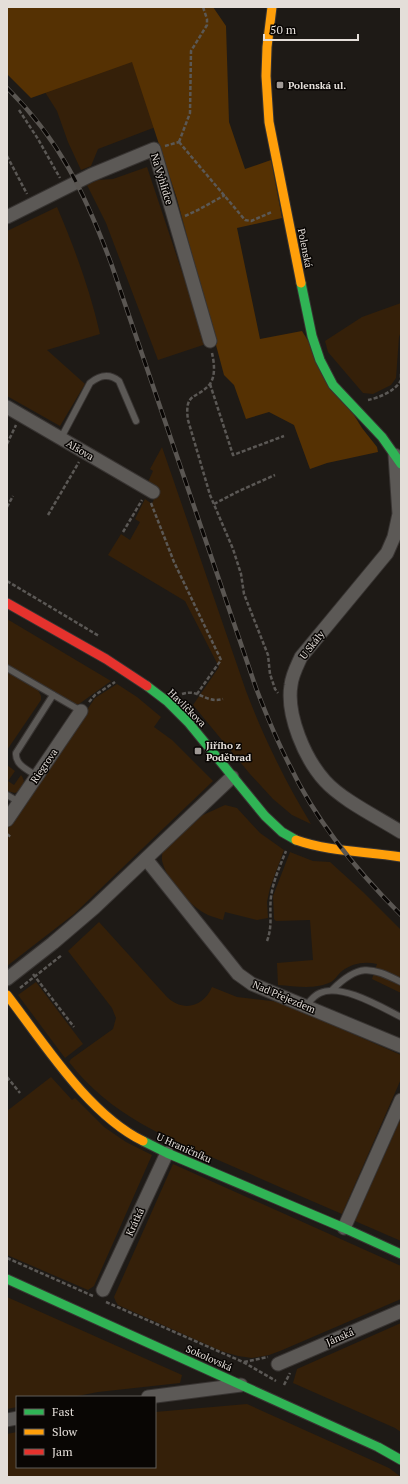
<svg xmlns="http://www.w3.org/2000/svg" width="408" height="1484" viewBox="0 0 408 1484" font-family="'PT Serif',serif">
  <rect width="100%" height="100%" fill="#1e1a16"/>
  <g fill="#352009">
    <polygon points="183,45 186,117 153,128 98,149 91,166 81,170 68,142 57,111 38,81"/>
    <polygon points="147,167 206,344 158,360 106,223 87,185 98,180 113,179"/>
    <path d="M57,207C75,249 90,290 100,334L47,350L85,384L60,426L7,396V231Z"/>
    <polygon points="401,303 401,331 399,337 396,378 391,385 373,394 363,393 328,352 325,341 362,317"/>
    <path d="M162,447L246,691C264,738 285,781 311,824L292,815L273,799L250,774L193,705L219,667L185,601L108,555L121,534L130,540L140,522L135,519L145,499L152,504L158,489L148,482L153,471L150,469Z"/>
    <polygon points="7,619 111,681 79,704 75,705 7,665"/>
    <polygon points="7,672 38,690 41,696 41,700 7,750"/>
    <polygon points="117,684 137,697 161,717 154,727 172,740 213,781 74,914 7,966 7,829 95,698"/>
    <path d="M7,765L15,771L8,781L14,785L21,775C27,782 23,790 15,793L7,791Z"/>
    <path d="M225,805L237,808L260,833L284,850L270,888L267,902L268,918L257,920L225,912L223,920C218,918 212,917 208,915C191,907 168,882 163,864C161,859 162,854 163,849L203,815Z"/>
    <path d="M290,852L313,861L330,862L363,892L401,930V993L372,979L377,964C365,961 352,963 342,971C338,974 335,980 331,982C315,990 295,986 278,985L277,963L313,960L310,920L276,921L274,919L273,896Z"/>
    <path d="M99,922L167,997C184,1013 204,1006 212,987L237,997L280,1002L401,1055V1079L342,1214C303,1197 264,1180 225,1163C164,1136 111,1116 69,1062L71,1059L113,1029L116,1018L112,1008L68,951Z"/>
    <polygon points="36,982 83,1044 65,1058 18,995"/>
    <polygon points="51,1077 72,1100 75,1098 104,1127 126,1142 152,1155 94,1286 88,1290 7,1255 7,1111"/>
    <polygon points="401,1118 401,1241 355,1221"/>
    <polygon points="173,1164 401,1266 401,1299 280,1351 269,1355 252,1358 238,1356 221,1351 118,1305 116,1302 114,1297"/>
    <polygon points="7,1297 182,1375 180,1383 98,1392 72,1397 17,1397 17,1407 7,1409"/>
    <polygon points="401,1323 401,1432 395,1428 293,1383 297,1369"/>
    <polygon points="247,1404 389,1468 401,1477 7,1477 7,1434 17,1432 17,1467 155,1467 155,1412"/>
  </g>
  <polygon fill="#553103" points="7,7 213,7 226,26 229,122 245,169 271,160 282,218 237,228 260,339 302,331 362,428 377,447 378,452 327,463 310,469 294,425 269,412 246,419 234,385 224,375 177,199 132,62 31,98 7,74"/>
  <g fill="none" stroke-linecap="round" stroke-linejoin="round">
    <defs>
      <g id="lane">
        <path d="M61,438L90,383C100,375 109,373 119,381L136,421"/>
        <polyline points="7,668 81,711"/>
        <path d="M37,776C28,770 15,765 16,753L53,695"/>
        <polyline points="7,795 19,802"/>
        <path d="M332,990C358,964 370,966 401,982"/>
        <path d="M306,1006C310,1001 313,996 320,993C341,983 381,1007 401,1017"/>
      </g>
      <g id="street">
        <polyline points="7,217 91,175 154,149 210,341"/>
        <polyline points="7,407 153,492"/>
        <path d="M395,455L399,514L394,537L387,553L301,657C297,666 292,675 291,685C286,715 305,759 325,781C342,800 379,818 401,832"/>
        <polyline points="7,820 81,711"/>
        <polyline points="146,859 238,974 252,984 401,1046"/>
        <polyline points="7,979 53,943 94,908 232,777"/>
        <polyline points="344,1228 401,1100"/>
        <polyline points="103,1290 167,1153"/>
        <polyline points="278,1364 401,1311"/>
        <polyline points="148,1397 241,1385"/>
        <polyline points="7,1420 17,1418"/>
      </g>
      <g id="fast">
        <polyline points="301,283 312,336 320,360 333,385 382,437 401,464"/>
        <polyline points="147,686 168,702 188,722 265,816 282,832 296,840"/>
        <polyline points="143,1141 167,1153 344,1228 401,1254"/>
        <polyline points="7,1279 378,1447 401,1460"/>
      </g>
      <g id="slow">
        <polyline points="272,7 267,47 266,76 269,122 301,283"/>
        <path d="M296,840C330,852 366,851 401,857"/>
        <path d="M7,995C44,1043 88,1114 143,1141"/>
      </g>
      <polyline id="jam" points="7,603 106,659 147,686"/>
    </defs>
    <use href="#lane" stroke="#383432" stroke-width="8"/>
    <use href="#street" stroke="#383432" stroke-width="15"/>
    <use href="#fast" stroke="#383432" stroke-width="11"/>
    <use href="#slow" stroke="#383432" stroke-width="11"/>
    <use href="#jam" stroke="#383432" stroke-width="11"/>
    <g stroke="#5b5855" stroke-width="2.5" stroke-dasharray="4 2" stroke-linecap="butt">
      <polyline points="19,110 38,139 60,178"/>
      <polyline points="179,142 245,220 251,221 272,212"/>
      <polyline points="179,142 190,113 191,51 207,25 207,19 203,7"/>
      <polyline points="165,146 179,142"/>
      <polyline points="7,156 27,194"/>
      <polyline points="185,216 198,210 225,195"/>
      <path d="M212,353C214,362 216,375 210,384C197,400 184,391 188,420L210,495L233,549L241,574L244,594L268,655L270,674L275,689L278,693"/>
      <polyline points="210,384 233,455 284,436"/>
      <path d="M368,400C378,398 396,391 401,380C401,378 401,376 401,373"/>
      <polyline points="7,444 16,425"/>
      <polyline points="151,503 174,562 221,660 197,694"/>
      <polyline points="214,504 239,491 275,475"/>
      <polyline points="7,507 13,496"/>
      <polyline points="48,515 79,462"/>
      <polyline points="123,532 142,500"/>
      <polyline points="7,581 99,636"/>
      <path d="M182,694C199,688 205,704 223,699"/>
      <polyline points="89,702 95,695 115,682"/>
      <polyline points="7,834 11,837"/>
      <path d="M267,941C273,925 269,913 271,897C273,881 280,866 286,851"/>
      <polyline points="33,974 74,1027"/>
      <polyline points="20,988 62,955"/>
      <polyline points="7,1077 20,1093"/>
      <polyline points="7,1258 93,1296"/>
      <polyline points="106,1302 243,1362 276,1381"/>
      <polyline points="244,1362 268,1357"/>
      <polyline points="284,1385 290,1373"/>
    </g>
    <use href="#lane" stroke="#5c5956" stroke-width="6"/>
    <use href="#street" stroke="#5c5956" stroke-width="13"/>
    <use href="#fast" stroke="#30b455" stroke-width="9"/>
    <use href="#slow" stroke="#ff9f0a" stroke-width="9"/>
    <use href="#jam" stroke="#e5322d" stroke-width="9"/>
    <defs>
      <path id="rail" d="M7,88C60,140 85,194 111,263L256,688C266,714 277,741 290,766C317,823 357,871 401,915"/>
    </defs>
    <use href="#rail" stroke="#5a5652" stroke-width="4.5"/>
    <use href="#rail" stroke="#090604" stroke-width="3" stroke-dasharray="9" stroke-linecap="butt"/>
  </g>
  <g fill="#9f9995" stroke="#090604" stroke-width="1.5">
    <rect x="276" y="81" width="8" height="8" rx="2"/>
    <rect x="194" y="747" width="8" height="8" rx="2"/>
  </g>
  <g text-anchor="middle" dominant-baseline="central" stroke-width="3" stroke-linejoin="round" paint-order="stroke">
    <g font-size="10" font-weight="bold" fill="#e4ded9" stroke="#090604" text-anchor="start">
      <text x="288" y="85">Polenská ul.</text>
      <text x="206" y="745">Jiřího z<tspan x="206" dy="12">Poděbrad</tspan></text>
    </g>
    <g font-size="10" fill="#e4ded9" stroke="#090604">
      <text transform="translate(162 179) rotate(73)">Na Vyhlídce</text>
      <text transform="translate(305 248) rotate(79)">Polenská</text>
      <text transform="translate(80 450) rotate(30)">Alšova</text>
      <text transform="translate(312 645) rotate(-52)">U Skály</text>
      <text transform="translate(187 708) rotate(45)">Havlíčkova</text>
      <text transform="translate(44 766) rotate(-56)">Riegrova</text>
      <text transform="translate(284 997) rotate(23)">Nad Přejezdem</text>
      <text transform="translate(184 1148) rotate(24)">U Hraničníku</text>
      <text transform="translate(135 1222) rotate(-65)">Krátká</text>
      <text transform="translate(340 1337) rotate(-23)">Jánská</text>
      <text transform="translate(209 1358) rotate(24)">Sokolovská</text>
    </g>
  </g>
  <rect width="408" height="1484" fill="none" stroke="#e4ded9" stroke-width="16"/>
  <rect x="16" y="1396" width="140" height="72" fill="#090604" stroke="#615c59"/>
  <rect x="24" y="1409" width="20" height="6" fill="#30b455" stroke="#615c59"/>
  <text x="52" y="1416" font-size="12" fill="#e4ded9">Fast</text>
  <rect x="24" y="1429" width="20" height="6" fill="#ff9f0a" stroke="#615c59"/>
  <text x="52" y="1436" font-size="12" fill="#e4ded9">Slow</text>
  <rect x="24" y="1449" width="20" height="6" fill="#e5322d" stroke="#615c59"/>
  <text x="52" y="1456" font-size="12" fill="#e4ded9">Jam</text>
  <path d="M264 34v6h94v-6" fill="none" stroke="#e4ded9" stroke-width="2"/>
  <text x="270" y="34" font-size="12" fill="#e4ded9" stroke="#090604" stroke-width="3" paint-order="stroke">50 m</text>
</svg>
